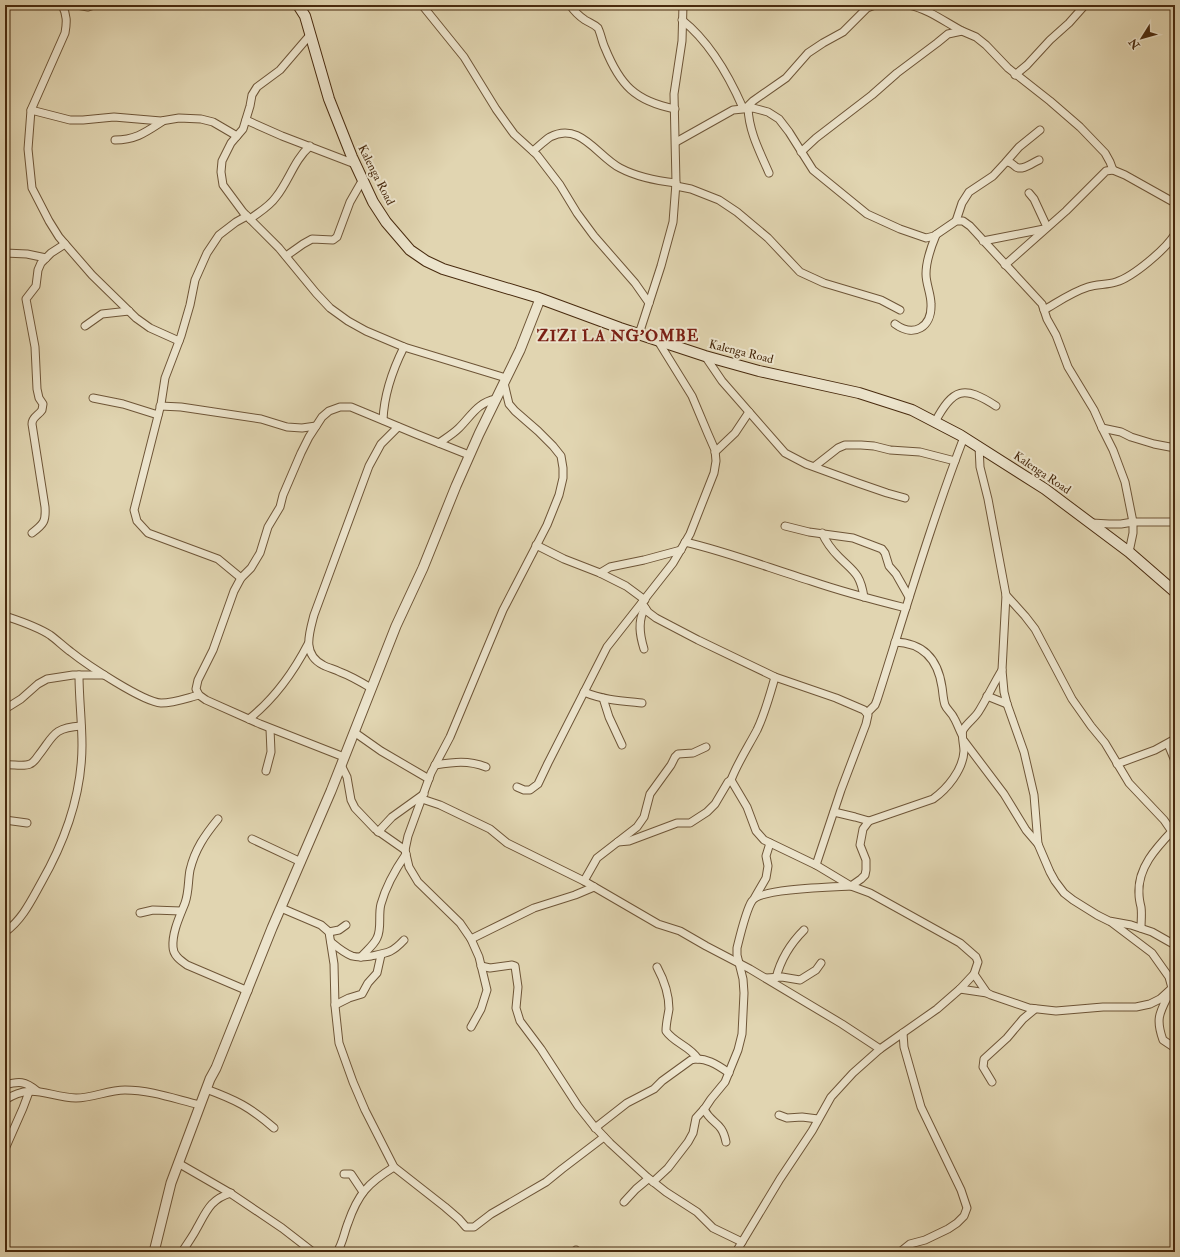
<svg xmlns="http://www.w3.org/2000/svg" width="1180" height="1257" viewBox="0 0 1180 1257" font-family="'IM FELL Double Pica',serif">
  <rect width="100%" height="100%" fill="#e1d5b1"/>
  <filter id="stains"><feTurbulence type="fractalNoise" baseFrequency=".005" numOctaves="4"/><feColorMatrix values="0 0 0 0 .2 0 0 0 0 .09 0 0 0 0 .02 0 0 0 .5 -.17"/></filter>
  <radialGradient id="worn" r=".72"><stop offset=".6" stop-color="#630" stop-opacity="0"/><stop offset="1" stop-color="#630" stop-opacity=".3"/></radialGradient>
  <g fill="none" stroke-linecap="round" stroke-linejoin="round">
    <defs>
      <g id="minor">
        <path d="M62,5C67,15 67,22 65,33L31,110L28,149L32,188L49,221L59,237L92,275L136,318L150,328L179,341"/>
        <polyline points="77,5 88,7 94,5"/>
        <polyline points="422,5 464,57 496,109 514,134 537,155 560,185 577,213 594,236 635,283 649,303"/>
        <path d="M570,5C574,11 579,16 585,20C590,23 594,24 598,28C601,34 602,42 605,48C620,85 635,101 675,109"/>
        <path d="M909,5C928,9 945,22 962,31"/>
        <path d="M682,20C710,42 729,76 743,108"/>
        <polyline points="310,35 280,70 257,87 252,95 250,106 243,129 231,143 222,161 221,172 223,185 243,212 279,248 316,293 330,308 348,321 366,331 404,347 506,378"/>
        <polyline points="1015,75 1027,65 1050,40 1069,23 1085,5"/>
        <polyline points="746,108 753,101 786,78 808,53 823,43 843,32 867,8 875,5"/>
        <path d="M748,108C749,132 760,152 769,173"/>
        <polyline points="31,110 70,120 83,120 114,117 161,121 179,118 201,119 213,122 237,136"/>
        <polyline points="246,120 282,136 355,164"/>
        <path d="M115,140C136,140 146,132 163,121"/>
        <polyline points="676,142 733,110 753,108 768,112 779,119 789,132 813,170 867,214 900,229 926,238 934,236 956,221 963,221 970,226 1042,304 1047,319 1056,335 1068,367 1094,410 1102,428 1113,450 1125,482 1133,522 1133,533 1129,552"/>
        <path d="M533,151C538,147 544,141 550,137C580,121 597,156 620,168C637,177 658,181 676,183"/>
        <polyline points="801,152 816,138 872,95 897,73 937,43 948,34 962,31 976,37 986,45 1008,68 1050,101 1080,127 1105,153 1110,162 1113,170"/>
        <path d="M1007,162C1011,162 1012,164 1016,167C1022,171 1032,163 1039,160"/>
        <polyline points="676,186 691,189 719,200 737,212 768,238 800,272 824,283 881,300 900,310"/>
        <polyline points="1029,193 1034,199 1047,227"/>
        <path d="M250,219C259,212 269,207 276,197C289,181 294,160 310,146"/>
        <polyline points="956,221 962,203 969,192 993,176 1005,163 1019,147 1040,130"/>
        <polyline points="983,241 1044,229"/>
        <polyline points="5,253 27,254 46,258"/>
        <polyline points="286,256 303,244 312,239 333,240 337,237 350,202 362,181"/>
        <polyline points="1005,265 1066,211 1106,171 1113,170 1125,175 1175,203"/>
        <path d="M1044,310C1058,302 1072,292 1088,287C1097,284 1107,285 1116,282C1133,277 1166,249 1175,234"/>
        <path d="M895,324C914,338 932,327 931,304C931,294 926,284 926,274C926,260 931,247 936,235"/>
        <polyline points="85,326 102,314 129,311"/>
        <polyline points="639,334 661,266 673,222 676,183 674,94 682,41 683,5"/>
        <polyline points="705,356 722,381 785,453 806,464 858,483 887,493 905,498"/>
        <polyline points="93,398 123,404 158,415"/>
        <polyline points="160,406 181,407 261,419 287,427 302,428 316,426"/>
        <path d="M383,420C384,395 393,369 404,347"/>
        <path d="M935,422C953,388 964,385 996,406"/>
        <polyline points="1102,428 1121,432 1131,437 1154,444 1175,448"/>
        <path d="M439,443C446,438 453,434 459,428C472,415 477,403 496,399"/>
        <polyline points="979,446 980,467 988,499 1006,595 1002,670 1004,692 1007,704 1024,752 1034,795 1038,844 1050,872 1055,881 1064,893 1073,900 1097,915 1109,921 1131,925 1152,932 1175,945"/>
        <polyline points="715,452 735,433 749,412"/>
        <polyline points="815,466 838,448 845,445 861,445 874,446 890,450 920,452 955,461"/>
        <polyline points="1092,523 1109,524 1121,524 1133,522 1175,522"/>
        <polyline points="785,526 809,532 853,538 882,549 885,553 889,566 896,574 909,597"/>
        <path d="M32,533C44,524 46,521 45,507L32,424C32,417 38,416 42,410L43,404L39,398L37,389L35,347L26,299L36,286L38,270L41,263L51,253L65,244"/>
        <path d="M822,533C826,542 832,550 839,557C854,572 860,573 864,597"/>
        <path d="M685,542C728,552 769,568 811,581C843,592 874,600 906,608"/>
        <polyline points="536,545 564,559 600,573 626,586 645,600"/>
        <polyline points="600,573 610,567 644,560 681,550"/>
        <polyline points="241,578 218,559 148,533 137,521 134,510 161,404 165,378 181,336 190,305 195,280 207,253 219,235 236,222 247,216"/>
        <polyline points="1006,595 1025,616 1035,629 1072,699 1091,726 1105,743 1129,783 1164,820 1175,836"/>
        <polyline points="642,603 648,612 656,618 698,640 775,677 836,698 864,710 868,715 866,724 841,790 816,865"/>
        <path d="M5,616C20,621 36,626 50,635C57,640 64,647 71,652C86,664 143,702 161,703C174,703 187,698 199,695"/>
        <path d="M895,642C924,643 938,660 942,687C943,693 943,699 945,705C947,710 952,713 954,718C957,723 959,729 962,735"/>
        <path d="M644,649C640,636 637,621 645,608"/>
        <path d="M775,677C770,695 765,713 757,730C748,747 738,762 731,780L747,807L756,831L764,840L816,865L851,886L870,893L960,943L976,957L978,962L974,974L987,993L991,995L1029,1008L1056,1011L1103,1007H1136L1150,1004L1160,999L1172,988"/>
        <path d="M371,688C361,682 351,676 340,672C335,669 328,668 323,665C302,654 309,634 314,615L369,466L381,444L398,427"/>
        <path d="M584,692C603,700 622,701 642,703"/>
        <polyline points="987,696 1007,704"/>
        <polyline points="603,698 609,717 622,745"/>
        <polyline points="5,709 21,699 38,684 47,679 73,675 104,675"/>
        <path d="M867,713L875,705L877,700C905,612 931,523 964,437"/>
        <path d="M249,719C274,699 293,673 308,644"/>
        <polyline points="354,732 381,751 429,779"/>
        <polyline points="964,741 1004,794 1026,830 1038,844"/>
        <polyline points="1168,744 1175,761"/>
        <polyline points="344,757 260,724 206,700 199,695 196,689 198,680 213,650 234,591 241,578 251,568 260,553 268,527 280,507 283,495 301,453 309,437 322,417 329,411 340,407 351,407 416,434 469,455"/>
        <polyline points="1117,764 1155,750 1175,739"/>
        <path d="M5,765C12,764 24,767 30,764C33,763 36,759 38,756C54,736 52,728 81,726"/>
        <polyline points="341,765 347,777 351,800 355,808 375,829 405,850"/>
        <path d="M435,765C454,762 468,760 486,767"/>
        <polyline points="266,771 271,752 270,729"/>
        <polyline points="517,787 524,790 530,790 538,784 548,763 607,647 673,563 690,534 714,473 716,461 715,450 708,434 692,396 658,341"/>
        <polyline points="422,799 440,805 490,829 507,843 584,881 658,924 680,931 706,946 750,969 842,1024 880,1049"/>
        <polyline points="834,812 855,817 869,821"/>
        <path d="M218,819C205,835 195,849 190,870C188,880 189,892 185,903C180,916 172,932 173,947C173,955 180,960 187,965L248,991"/>
        <polyline points="5,820 27,823"/>
        <polyline points="378,832 392,817 424,794"/>
        <polyline points="252,839 301,862"/>
        <polyline points="618,842 629,841 677,823 690,823 707,812 715,804 728,782 731,780"/>
        <polyline points="584,881 597,858 637,827 644,817 650,794 671,765 675,757 678,754 693,753 706,747"/>
        <polyline points="755,897 766,878 768,866 766,856 770,843"/>
        <polyline points="281,908 321,925 329,932 334,964 335,1006 339,1043 353,1082 365,1110 394,1167 445,1207 459,1219 466,1227 474,1227 491,1214 546,1182 562,1169 604,1137"/>
        <polyline points="140,913 153,910 181,911"/>
        <polyline points="1111,922 1152,953 1169,977 1172,988 1175,992"/>
        <path d="M1141,928C1141,921 1142,914 1141,907C1140,903 1139,899 1139,894C1137,867 1158,846 1175,828"/>
        <path d="M5,932C22,920 31,901 41,883C65,841 82,794 82,745C82,722 79,698 79,675"/>
        <polyline points="329,932 339,930 346,925"/>
        <polyline points="471,939 534,908 575,895 594,887"/>
        <path d="M331,942C337,947 344,953 352,956C359,958 364,957 371,956C387,953 392,953 404,940"/>
        <path d="M361,957C366,951 374,945 377,938C382,928 378,915 381,904C386,886 395,870 406,854"/>
        <polyline points="481,966 490,968 512,965 515,966 518,987 516,1008 520,1021 541,1049 578,1106 593,1125 610,1143 647,1177 666,1192 697,1212 713,1228 742,1242"/>
        <path d="M657,967C664,980 669,994 669,1009C668,1016 666,1023 666,1031C674,1043 690,1046 698,1059"/>
        <polyline points="766,978 782,977 800,980 816,970 821,963"/>
        <path d="M776,978C781,958 790,944 804,930"/>
        <polyline points="960,989 987,993"/>
        <path d="M1170,992C1160,1012 1155,1018 1163,1040L1175,1048"/>
        <polyline points="335,1005 349,998 362,994 368,983 377,973 381,955"/>
        <polyline points="471,1027 481,1009 487,990 479,957 471,939 460,923 418,882 409,867 405,850 408,836 431,773 450,737 503,610 547,525 559,495 563,478 563,468 561,456 553,446 538,431 515,411 509,404 504,383"/>
        <polyline points="992,1082 983,1067 984,1059 1007,1038 1023,1019 1035,1009"/>
        <path d="M5,1085C19,1081 25,1081 37,1091"/>
        <path d="M206,1089C236,1100 250,1107 274,1128"/>
        <path d="M5,1100C32,1082 48,1097 76,1098C93,1098 108,1090 125,1090C151,1090 175,1099 200,1105"/>
        <path d="M704,1109C712,1125 722,1121 726,1142"/>
        <polyline points="779,1115 787,1118 802,1117 818,1119"/>
        <path d="M595,1128L627,1103L654,1089L662,1081L691,1060C704,1056 718,1065 729,1073"/>
        <polyline points="5,1149 23,1108 29,1092"/>
        <polyline points="178,1163 230,1193 282,1228 313,1252"/>
        <polyline points="344,1174 351,1174 363,1192"/>
        <path d="M653,1182L668,1168L688,1142L693,1133L696,1118L705,1108L711,1099L725,1082L738,1050L742,1034L744,993L743,979L737,955V948C740,936 746,910 752,901C760,888 834,887 851,886L861,879L865,875L866,870V860L860,845L863,829L869,821L933,799C947,789 963,770 964,751C964,745 961,735 963,730C967,723 975,718 979,711C987,698 994,683 1002,670"/>
        <polyline points="624,1202 636,1189 648,1179"/>
        <path d="M182,1252C187,1244 193,1236 197,1228C207,1210 211,1199 231,1193"/>
        <path d="M337,1252C343,1243 344,1233 348,1223C358,1194 368,1183 394,1167"/>
        <polyline points="576,1252 576,1250"/>
        <polyline points="736,1252 780,1179 812,1131 831,1097 853,1073 880,1049 937,1009 960,989 974,974"/>
        <polyline points="900,1252 910,1244 925,1240 948,1229 957,1223 964,1216 967,1208 961,1190 921,1107 904,1047 903,1033"/>
      </g>
      <polyline id="tertiary" points="154,1252 171,1183 210,1079 216,1068 272,928 331,791 396,626 423,568 456,486 479,434 520,350 540,299"/>
      <polyline id="secondary" points="298,5 305,16 329,99 352,157 373,202 386,222 410,250 426,261 443,269 536,297 620,328 705,356 759,371 859,393 912,410 960,435 1045,489 1129,552 1175,592"/>
    </defs>
    <use href="#minor" stroke="#6e5537" stroke-width="9"/>
    <use href="#tertiary" stroke="#6e5537" stroke-width="11"/>
    <use href="#secondary" stroke="#482a0e" stroke-width="12"/>
    <use href="#minor" stroke="#ece4cc" stroke-width="7"/>
    <use href="#tertiary" stroke="#ece4cc" stroke-width="9"/>
    <use href="#secondary" stroke="#ece4cc" stroke-width="10"/>
  </g>
  <g text-anchor="middle" dominant-baseline="central" stroke-width="4" stroke-linejoin="round" paint-order="stroke">
    <g font-size="12" fill="#482a0e" stroke="#ece4cc">
      <text transform="translate(376 175) rotate(63)">Kalenga Road</text>
      <text transform="translate(741 352) rotate(14)">Kalenga Road</text>
      <text transform="translate(1042 473) rotate(34)">Kalenga Road</text>
    </g>
    <g font-size="16" font-weight="bold" letter-spacing="1" fill="#7a1f14" stroke="#ece4cc">
      <text x="618" y="336">ZIZI LA NG'OMBE</text>
    </g>
  </g>
  <rect width="1180" height="1257" fill="none" stroke="#e1d5b1" stroke-width="20"/>
  <rect x="6" y="6" width="1168" height="1245" fill="none" stroke="#482a0e" stroke-width="2"/>
  <rect x="10" y="10" width="1160" height="1237" fill="none" stroke="#482a0e"/>
  <g transform="translate(1142 38) rotate(233)" stroke="#ece4cc" stroke-width="3" paint-order="stroke">
  <path d="M0-3L7 15L0 10L-7 15Z" fill="#482a0e"/>
  <text y="-6" font-size="11" font-weight="bold" text-anchor="middle" fill="#482a0e">N</text>
  </g>
  <rect width="100%" height="100%" filter="url(#stains)"/>
  <rect width="100%" height="100%" fill="url(#worn)"/>
</svg>
